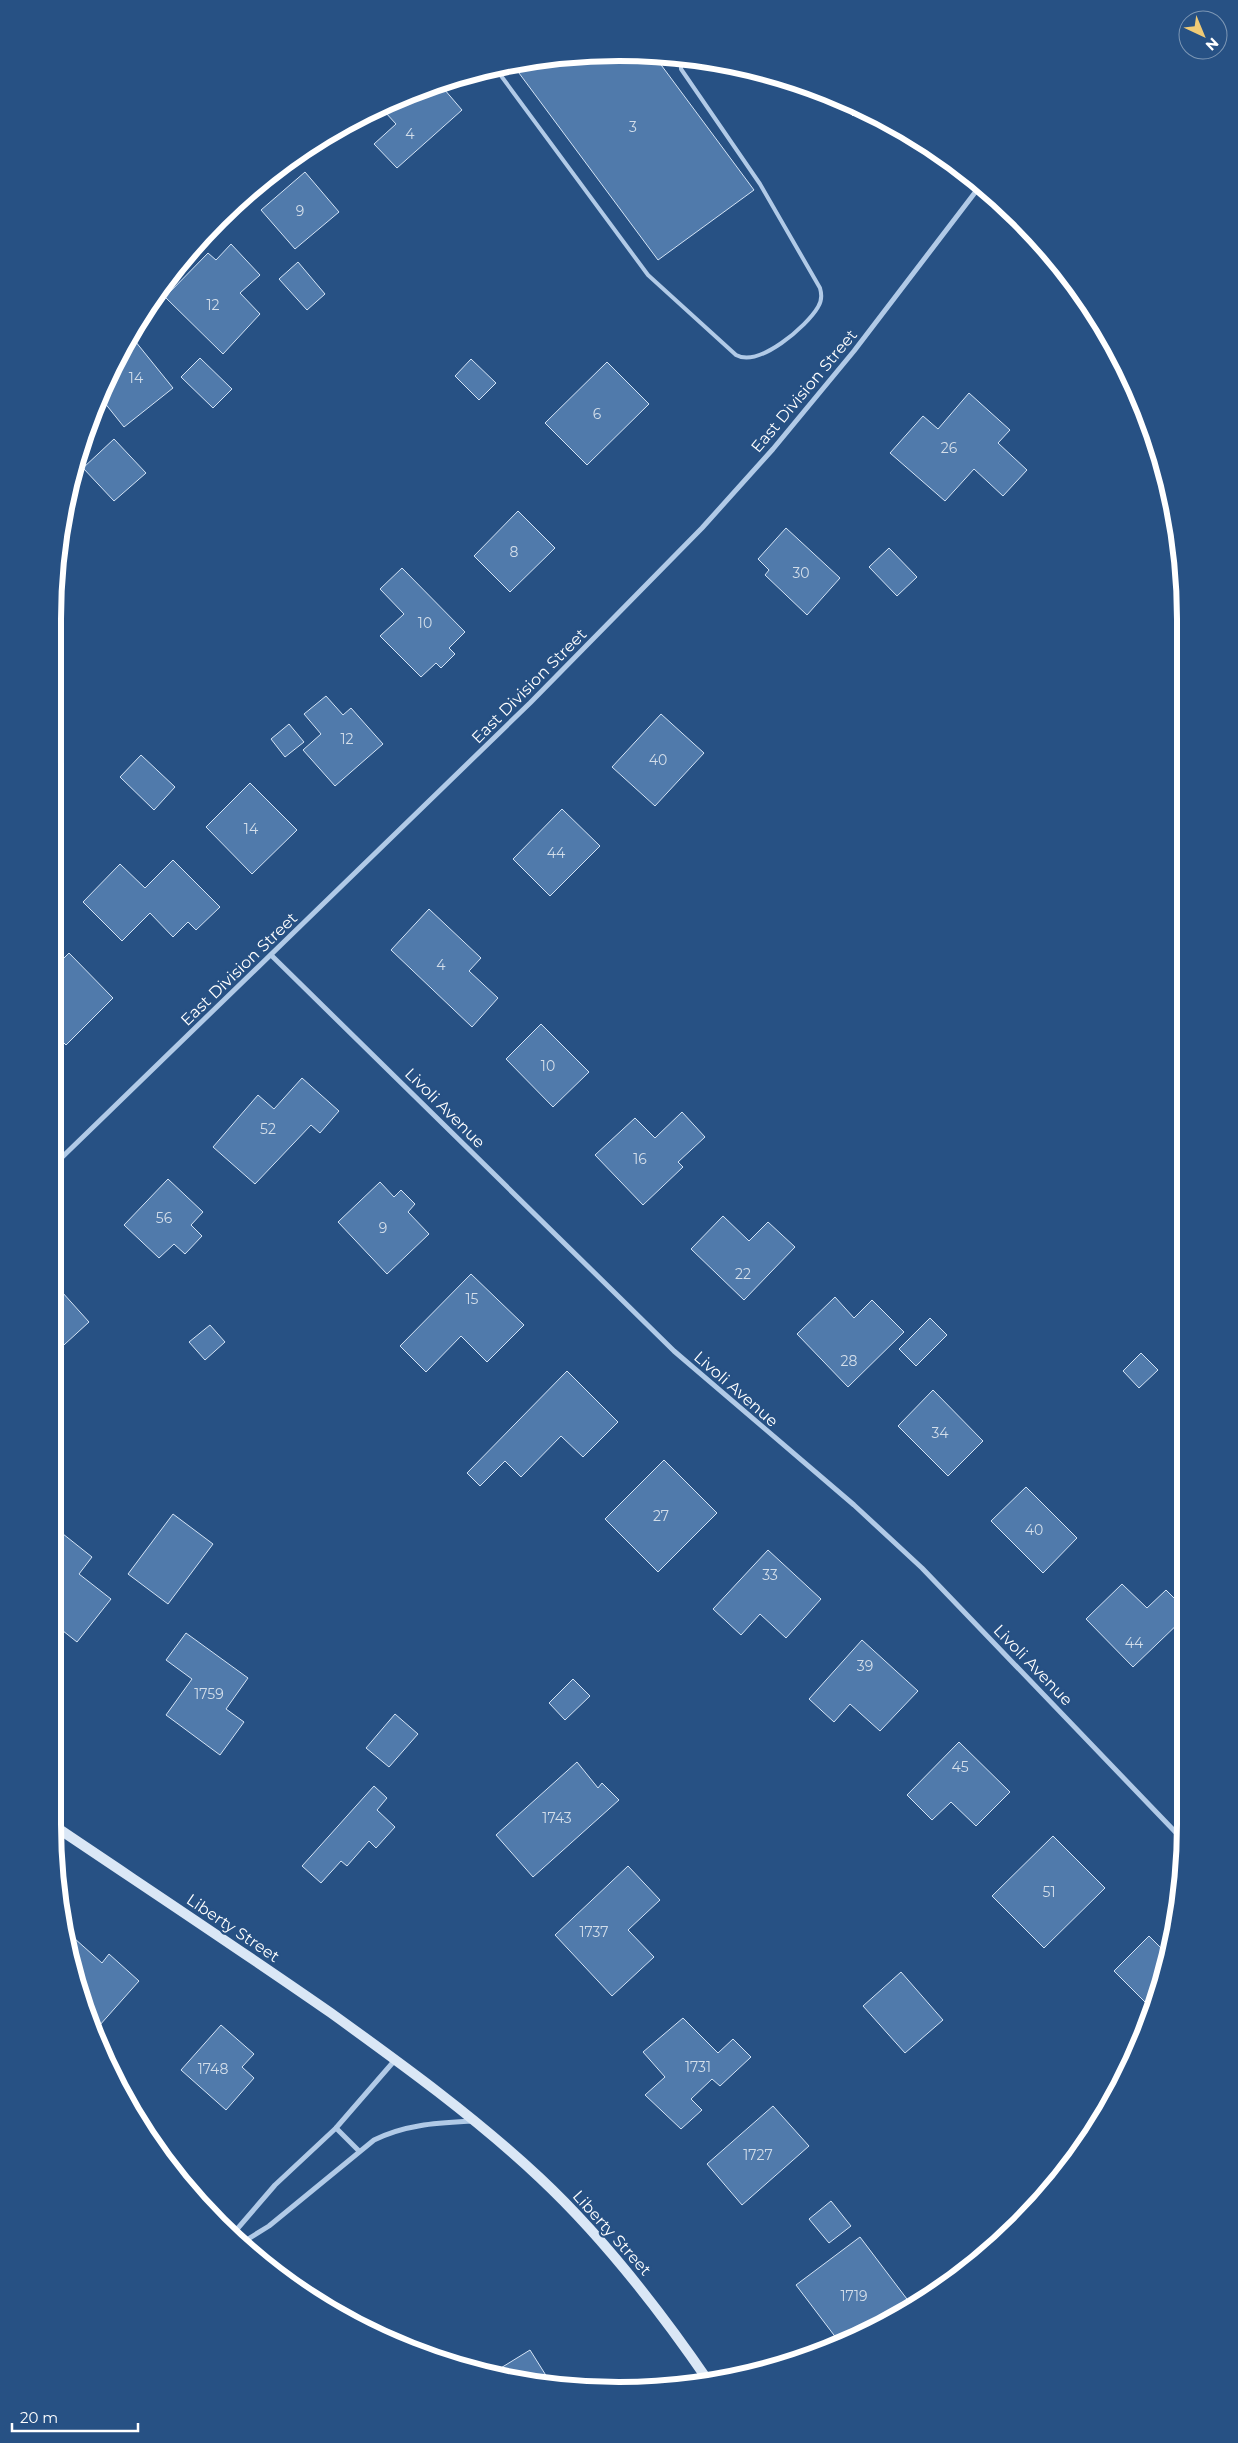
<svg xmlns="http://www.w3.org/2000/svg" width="1238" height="2443" viewBox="0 0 1238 2443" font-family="Montserrat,sans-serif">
  <rect width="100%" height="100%" fill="#275184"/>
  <g fill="#507aab" stroke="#d4e4f6">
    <polygon points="653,54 754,190 658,260 513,65 545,57"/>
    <polygon points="438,82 462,110 397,168 374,144 396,124 385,112 396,101"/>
    <polygon points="835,98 861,108 853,116"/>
    <polygon points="305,172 339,212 295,249 261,210"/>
    <polygon points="231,244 260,275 240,293 260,314 223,354 165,297 208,253 216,260"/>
    <polygon points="298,262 325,294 307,310 279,279"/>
    <polygon points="131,336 173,388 124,427 100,397 111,369"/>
    <polygon points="200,358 232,389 213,408 181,377"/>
    <polygon points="471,359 496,383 479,400 455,376"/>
    <polygon points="607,362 649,404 587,465 545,423"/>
    <polygon points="969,393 1010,430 998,443 1027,470 1003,496 974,469 945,501 890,453 923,416 938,429"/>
    <polygon points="114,439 146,473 114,501 83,468"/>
    <polygon points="518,511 555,548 510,592 474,556"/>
    <polygon points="786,528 840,578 807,615 765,575 769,570 758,559"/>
    <polygon points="889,548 917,577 897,596 869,567"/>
    <polygon points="402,568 465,632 449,648 455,654 441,668 436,663 421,677 380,636 404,614 380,589"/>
    <polygon points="326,696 343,715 351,708 383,744 335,786 303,750 321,734 304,714"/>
    <polygon points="661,714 704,753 655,806 612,767"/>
    <polygon points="289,724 304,742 285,757 271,739"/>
    <polygon points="141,755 175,787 154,810 120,777"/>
    <polygon points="250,783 297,830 252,874 206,827"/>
    <polygon points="562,809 600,846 550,896 513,859"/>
    <polygon points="173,860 220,907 196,930 188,922 173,937 150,913 122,941 83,902 120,864 145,888"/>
    <polygon points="429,909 481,958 469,971 498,998 472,1027 391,950"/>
    <polygon points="69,953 113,998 66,1045 53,1032 53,969"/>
    <polygon points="541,1024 589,1072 553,1107 506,1059"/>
    <polygon points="302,1078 339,1111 320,1133 311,1125 255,1184 213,1147 258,1095 274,1109"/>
    <polygon points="682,1112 705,1137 678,1162 683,1167 643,1205 595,1155 635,1118 655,1138"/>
    <polygon points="168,1179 203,1212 191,1225 202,1236 185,1254 174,1244 159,1258 124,1225"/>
    <polygon points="380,1182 394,1197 401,1190 415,1204 408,1212 429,1234 387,1274 338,1222"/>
    <polygon points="723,1216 749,1241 768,1222 795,1247 744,1300 691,1249"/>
    <polygon points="471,1274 524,1325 487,1362 461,1336 426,1372 400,1346"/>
    <polygon points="53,1282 89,1322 53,1355"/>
    <polygon points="835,1297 854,1318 872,1300 904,1332 848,1387 797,1334"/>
    <polygon points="930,1318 947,1335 916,1366 899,1349"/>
    <polygon points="210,1325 225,1342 205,1360 189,1342"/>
    <polygon points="1141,1353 1158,1370 1139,1388 1123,1371"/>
    <polygon points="567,1371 618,1422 583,1457 561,1436 521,1477 505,1461 480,1486 467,1473"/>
    <polygon points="933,1390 983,1441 948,1476 898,1426"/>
    <polygon points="664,1460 717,1513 658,1572 605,1519"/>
    <polygon points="1026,1487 1077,1538 1043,1573 991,1521"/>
    <polygon points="173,1514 213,1544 168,1604 128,1574"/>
    <polygon points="53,1526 92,1557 79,1574 111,1599 77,1642 53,1623"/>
    <polygon points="768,1550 821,1599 786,1638 760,1614 741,1635 713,1609"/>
    <polygon points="1122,1584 1147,1608 1166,1590 1184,1608 1184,1618 1133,1667 1086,1619"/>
    <polygon points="186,1633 248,1678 226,1709 244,1722 220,1755 166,1715 192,1679 166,1660"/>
    <polygon points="862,1640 918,1691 880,1731 850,1704 834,1722 809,1699"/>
    <polygon points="573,1679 590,1696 565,1720 549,1703"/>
    <polygon points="395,1714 418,1734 389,1767 366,1748"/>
    <polygon points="959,1742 1010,1792 976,1826 951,1802 932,1820 907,1795"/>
    <polygon points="577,1762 598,1788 602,1783 619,1800 533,1877 496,1835"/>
    <polygon points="374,1786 387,1798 377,1810 395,1827 376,1848 369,1841 347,1866 341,1861 321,1883 302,1866"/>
    <polygon points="1053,1836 1105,1888 1044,1948 992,1896"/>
    <polygon points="628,1866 660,1900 628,1930 654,1957 612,1996 555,1935"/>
    <polygon points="65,1930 102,1963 109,1954 139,1981 99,2026 87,2015 83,2006 63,1934"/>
    <polygon points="1149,1936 1169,1956 1166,1970 1152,2009 1114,1971"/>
    <polygon points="901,1972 943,2020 905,2053 863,2006"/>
    <polygon points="683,2018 718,2053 733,2039 751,2057 720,2086 712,2079 691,2099 702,2110 681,2129 645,2095 665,2077 643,2052"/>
    <polygon points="221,2025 254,2054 242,2067 254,2078 226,2110 181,2070"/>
    <polygon points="773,2106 809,2146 742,2205 707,2164"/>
    <polygon points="831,2201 851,2226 829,2243 809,2219"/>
    <polygon points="860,2237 913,2307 869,2332 840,2343 796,2285"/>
    <polygon points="530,2350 552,2385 508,2380 491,2374"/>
  </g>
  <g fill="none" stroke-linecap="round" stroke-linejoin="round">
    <path stroke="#b1cae7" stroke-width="4" d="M496,69L648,275L736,355C759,368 807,326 818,307C822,301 822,295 820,288L760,184L681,69V58"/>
    <g stroke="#b1cae7" stroke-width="5">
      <polyline points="271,955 674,1351 854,1505 922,1568 1184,1841"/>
      <polyline points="53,1166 530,703 702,528 773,449 854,351 980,186"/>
      <polyline points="336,2128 359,2151"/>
      <polyline points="232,2235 275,2185 336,2128 395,2060"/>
      <path d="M240,2244L269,2226L374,2140C406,2124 438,2123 473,2121"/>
    </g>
    <path stroke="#dae7f6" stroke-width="10" d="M53,1825C145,1887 239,1949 331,2013C403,2065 475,2117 540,2178C605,2239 659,2309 709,2382"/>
  </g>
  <g text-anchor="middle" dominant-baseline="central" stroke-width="4.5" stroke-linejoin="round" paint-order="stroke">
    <g font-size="14" fill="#d3deea">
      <text x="633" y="127">3</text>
      <text x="410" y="134">4</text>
      <text x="300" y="211">9</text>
      <text x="213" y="305">12</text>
      <text x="136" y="378">14</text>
      <text x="597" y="414">6</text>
      <text x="949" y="448">26</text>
      <text x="514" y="552">8</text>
      <text x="801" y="573">30</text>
      <text x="425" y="623">10</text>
      <text x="347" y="739">12</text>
      <text x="658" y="760">40</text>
      <text x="251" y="829">14</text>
      <text x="556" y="853">44</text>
      <text x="441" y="965">4</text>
      <text x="548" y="1066">10</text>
      <text x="268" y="1129">52</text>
      <text x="640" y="1159">16</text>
      <text x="164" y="1218">56</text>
      <text x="383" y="1228">9</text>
      <text x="743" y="1274">22</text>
      <text x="472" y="1299">15</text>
      <text x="849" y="1361">28</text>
      <text x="940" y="1433">34</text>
      <text x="661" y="1516">27</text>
      <text x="1034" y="1530">40</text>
      <text x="770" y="1575">33</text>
      <text x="1134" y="1643">44</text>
      <text x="865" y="1666">39</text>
      <text x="209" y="1694">1759</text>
      <text x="960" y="1767">45</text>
      <text x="557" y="1818">1743</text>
      <text x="1049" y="1892">51</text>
      <text x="594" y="1932">1737</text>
      <text x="698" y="2067">1731</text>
      <text x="213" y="2069">1748</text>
      <text x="758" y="2155">1727</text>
      <text x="854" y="2296">1719</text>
    </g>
    <g font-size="16" fill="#fff" stroke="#275184">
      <text transform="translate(804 391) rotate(-50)">East Division Street</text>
      <text transform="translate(529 686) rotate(-45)">East Division Street</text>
      <text transform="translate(239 969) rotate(-44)">East Division Street</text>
      <text transform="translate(445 1108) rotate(45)">Livoli Avenue</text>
      <text transform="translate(736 1389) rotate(41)">Livoli Avenue</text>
      <text transform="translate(1033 1665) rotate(46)">Livoli Avenue</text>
      <text transform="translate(233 1928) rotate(34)">Liberty Street</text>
      <text transform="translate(612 2233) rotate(48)">Liberty Street</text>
    </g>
  </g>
  <path d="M0 0H1238V2443H0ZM619 61H619A558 558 0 0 1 1177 619V1824A558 558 0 0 1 619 2382H619A558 558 0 0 1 61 1824V619A558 558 0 0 1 619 61Z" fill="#275184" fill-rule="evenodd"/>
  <path fill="none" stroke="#fff" stroke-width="6" d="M619 61H619A558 558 0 0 1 1177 619V1824A558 558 0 0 1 619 2382H619A558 558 0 0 1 61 1824V619A558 558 0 0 1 619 61Z"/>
  <g transform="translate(1203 35) rotate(136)"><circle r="24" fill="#275184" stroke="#7d97b5"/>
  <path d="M0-4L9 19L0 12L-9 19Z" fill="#f0cb76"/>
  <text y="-8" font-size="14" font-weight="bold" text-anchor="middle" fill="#ffffff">N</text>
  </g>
  <path d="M12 2423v8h126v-8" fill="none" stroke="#ffffff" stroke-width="2.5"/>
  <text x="20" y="2423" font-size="15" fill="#ffffff" stroke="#275184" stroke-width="4" paint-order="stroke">20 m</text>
</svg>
